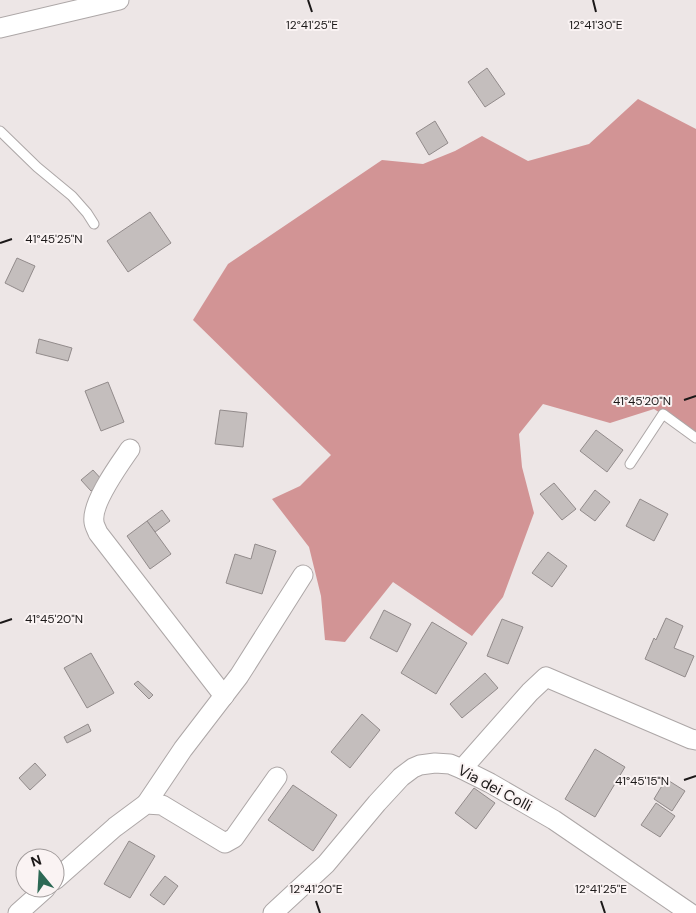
<svg xmlns="http://www.w3.org/2000/svg" width="696" height="913" viewBox="0 0 696 913" font-family="'DM Sans',sans-serif">
  <rect width="100%" height="100%" fill="#ede6e6"/>
  <polygon fill="#d29495" points="638,99 696,129 696,436 654,409 610,423 543,404 519,434 522,467 534,513 503,597 472,636 393,582 345,642 325,640 321,596 309,547 272,499 300,486 331,455 193,320 228,264 382,160 423,164 455,151 482,136 528,161 589,144"/>
  <g fill="#c4bebd" stroke="#928b8b">
    <polygon points="487,68 505,94 485,107 468,82"/>
    <polygon points="435,121 448,143 429,155 416,133"/>
    <polygon points="150,212 171,243 128,272 107,241"/>
    <polygon points="17,258 35,266 23,292 5,283"/>
    <polygon points="39,339 72,348 68,361 36,353"/>
    <polygon points="108,382 124,422 101,431 85,391"/>
    <polygon points="220,410 247,413 243,447 215,444"/>
    <polygon points="596,430 623,450 607,472 580,451"/>
    <polygon points="93,470 103,481 91,491 81,480"/>
    <polygon points="554,483 576,509 562,520 540,494"/>
    <polygon points="595,490 610,502 595,521 580,510"/>
    <polygon points="640,499 668,514 654,541 626,526"/>
    <polygon points="162,510 170,521 155,532 147,521"/>
    <polygon points="147,521 171,554 150,569 127,536"/>
    <polygon points="255,544 276,551 262,594 226,583 235,554 251,559"/>
    <polygon points="548,552 567,566 552,587 532,573"/>
    <polygon points="384,610 411,624 397,652 370,638"/>
    <polygon points="666,618 683,626 674,648 694,656 685,677 645,659 654,638 656,640"/>
    <polygon points="502,619 523,627 508,664 487,656"/>
    <polygon points="432,622 467,643 436,694 401,673"/>
    <polygon points="91,653 114,693 87,708 64,668"/>
    <polygon points="485,673 498,688 462,718 450,704"/>
    <polygon points="138,681 153,695 149,699 134,684"/>
    <polygon points="362,714 380,730 350,768 331,752"/>
    <polygon points="88,724 91,731 67,743 64,737"/>
    <polygon points="595,749 625,767 595,817 565,799"/>
    <polygon points="35,763 46,775 30,790 19,778"/>
    <polygon points="666,779 685,791 672,811 654,799"/>
    <polygon points="293,785 337,815 313,851 268,820"/>
    <polygon points="474,788 495,803 476,829 455,813"/>
    <polygon points="656,803 675,816 660,837 641,825"/>
    <polygon points="129,841 155,856 130,898 104,884"/>
    <polygon points="165,876 178,886 164,905 150,895"/>
  </g>
  <g fill="none" stroke-linecap="round" stroke-linejoin="round">
    <defs>
      <g id="lane">
        <polyline points="0,131 37,167 72,196 87,213 94,224"/>
        <polyline points="630,464 663,414 696,438"/>
      </g>
      <g id="street">
        <polyline points="0,28 119,0"/>
        <path d="M130,449C119,465 91,503 94,522C94,525 97,530 98,533L224,696"/>
        <polyline points="462,769 530,692 546,677 691,739 696,740"/>
        <polyline points="146,804 183,749 239,676 303,575"/>
        <polyline points="55,880 115,827 146,804 162,805 225,843 234,838 277,777"/>
        <polyline points="18,913 46,888"/>
        <polyline points="273,913 326,864 377,803 401,777 413,768 420,765 435,763 450,764 462,769 490,783 554,820 690,913"/>
      </g>
    </defs>
    <use href="#lane" stroke="#ada7a7" stroke-width="11"/>
    <use href="#street" stroke="#ada7a7" stroke-width="21"/>
    <use href="#lane" stroke="#fff" stroke-width="9"/>
    <use href="#street" stroke="#fff" stroke-width="19"/>
  </g>
  <path fill="none" stroke="#1b1818" stroke-width="2" d="M308,0L312,12M593,0L596,12M0,243L12,239M684,400L696,396M0,623L12,619M684,780L696,776M316,901L320,913M601,901L605,913"/>
  <g text-anchor="middle" dominant-baseline="central" stroke-width="4" stroke-linejoin="round" paint-order="stroke">
    <g font-size="15" fill="#1b1818" stroke="#faf3f3">
      <text transform="translate(495 788) rotate(28)">Via dei Colli</text>
    </g>
  </g>
  <g font-size="12" text-anchor="middle" fill="#1b1818" stroke="#faf3f3" stroke-width="4" stroke-linejoin="round" paint-order="stroke">
    <text x="312" y="29">12°41'25"E</text>
    <text x="596" y="29">12°41'30"E</text>
    <text x="54" y="243">41°45'25"N</text>
    <text x="642" y="405">41°45'20"N</text>
    <text x="54" y="623">41°45'20"N</text>
    <text x="642" y="785">41°45'15"N</text>
    <text x="601" y="893">12°41'25"E</text>
    <text x="316" y="893">12°41'20"E</text>
  </g>
  <g transform="translate(40 873) rotate(342)"><circle r="24" fill="#faf3f3" stroke="#a19b9b"/>
  <path d="M0-4L9 19L0 12L-9 19Z" fill="#2c6854"/>
  <text y="-8" font-size="14" font-weight="bold" text-anchor="middle" fill="#1b1818">N</text>
  </g>
</svg>
